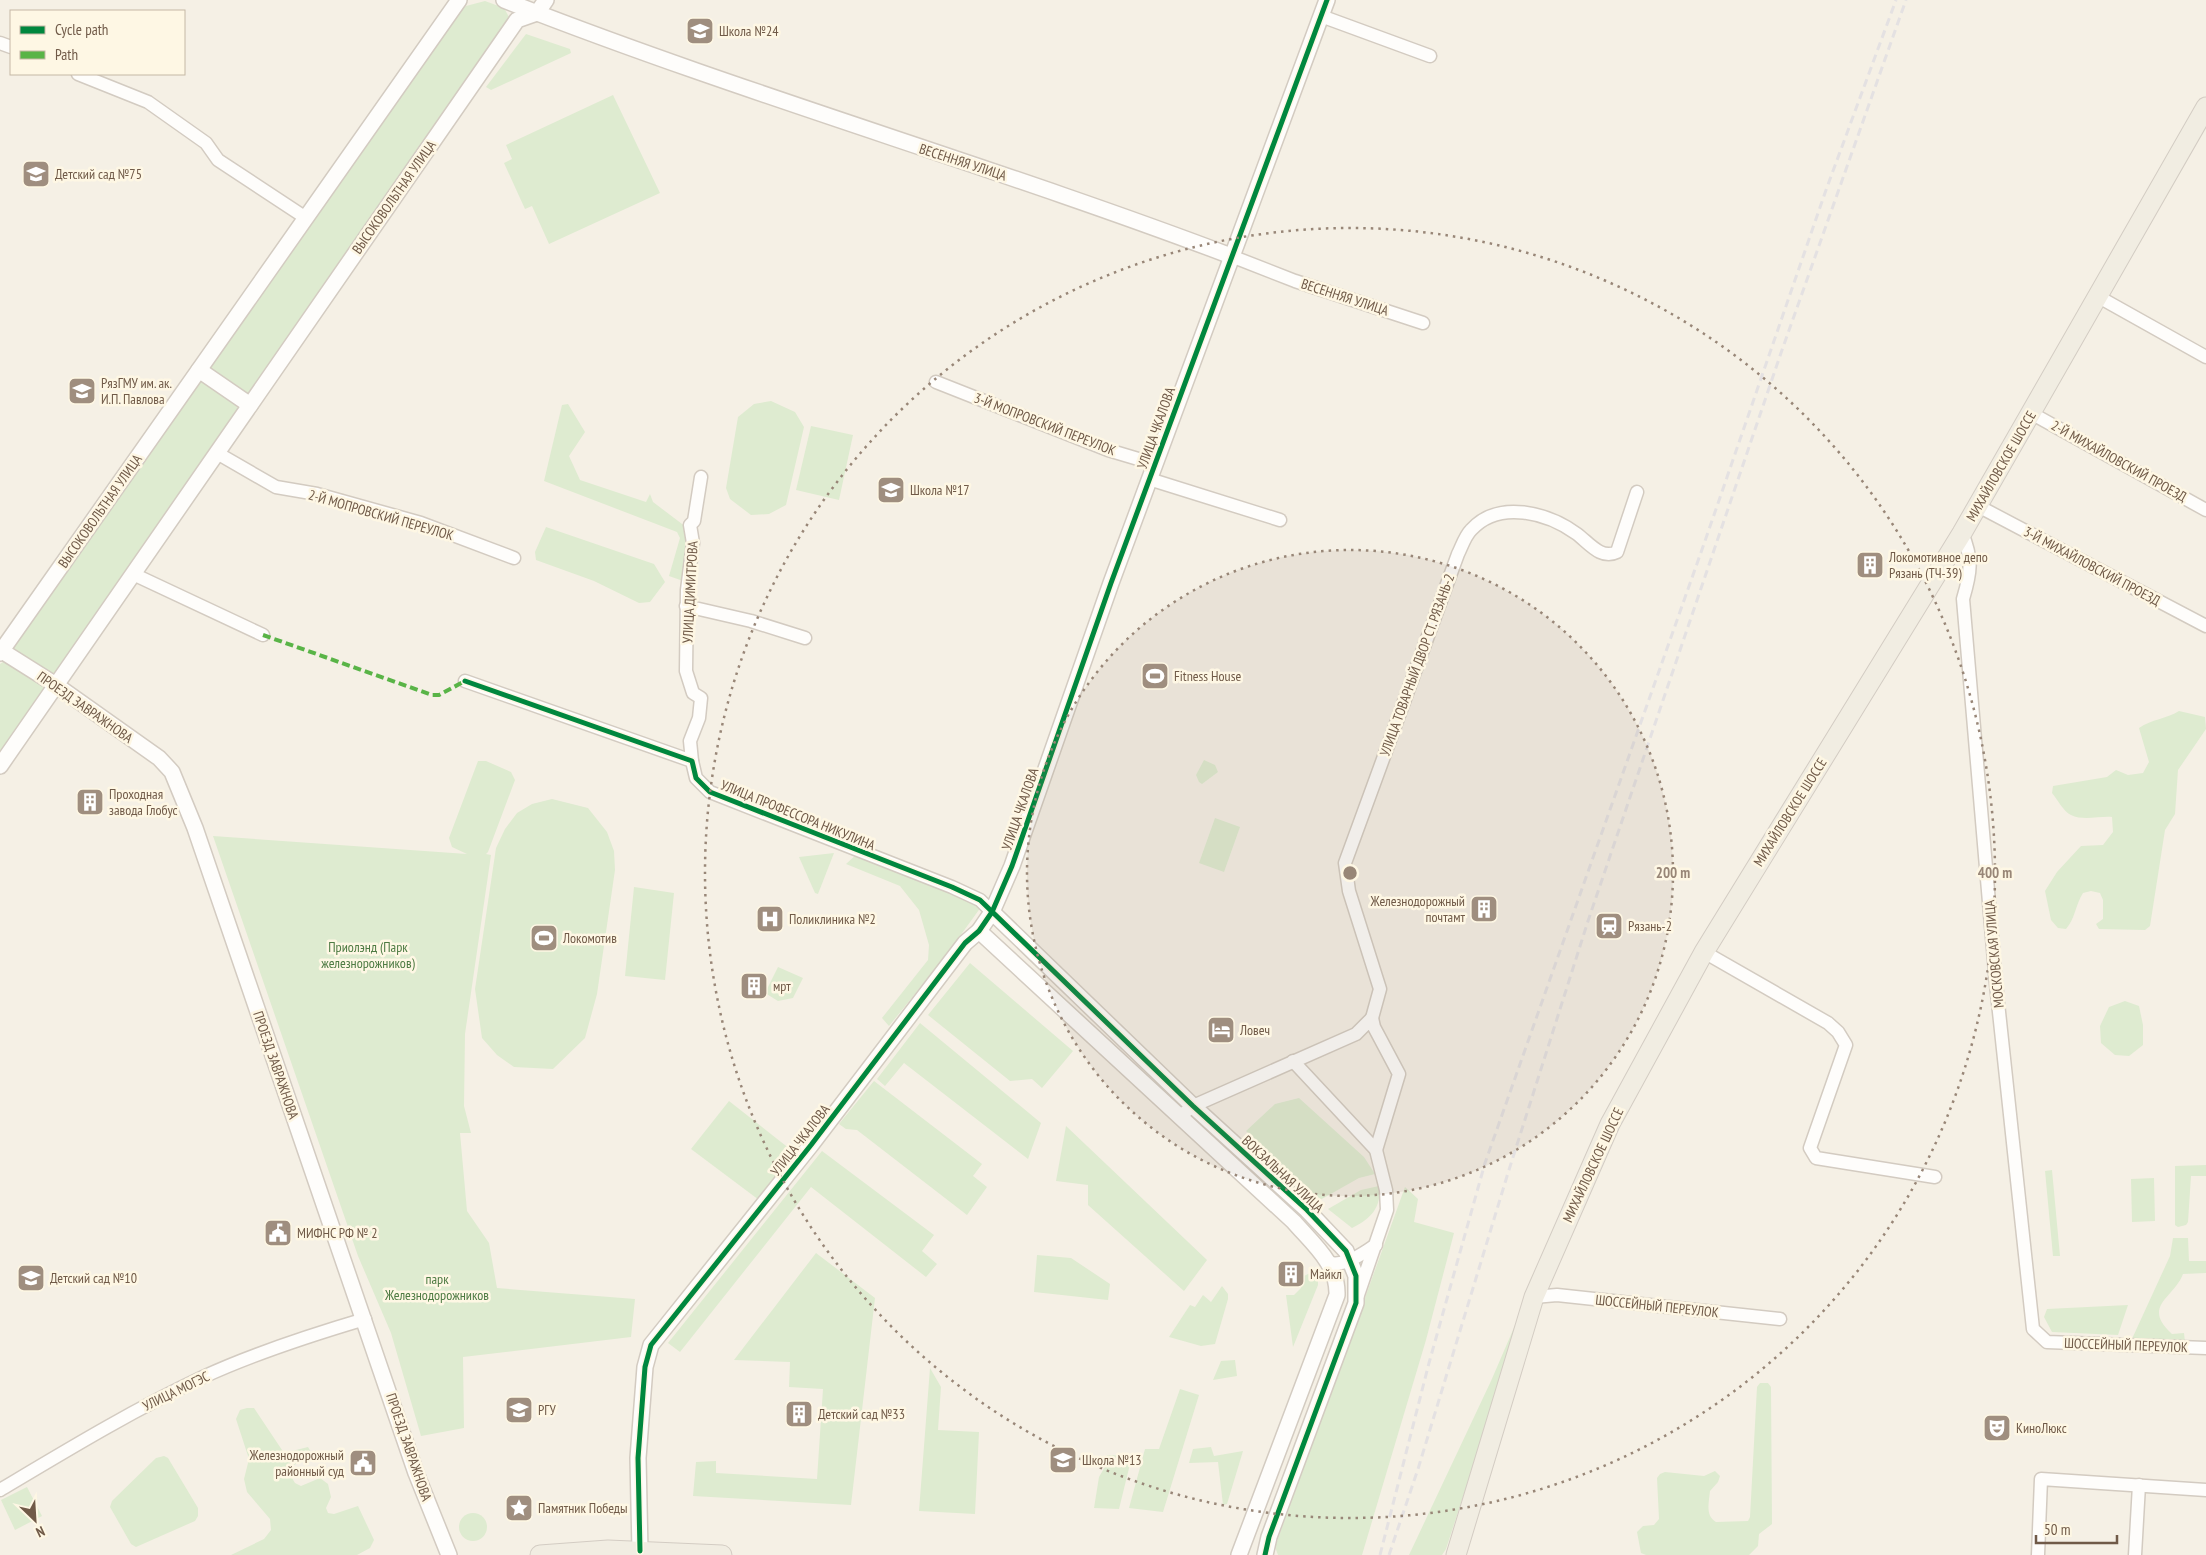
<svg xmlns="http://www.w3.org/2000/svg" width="2206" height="1555" viewBox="0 0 2206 1555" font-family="'PT Sans Narrow',sans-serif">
  <rect width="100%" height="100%" fill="#f5f0e5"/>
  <g fill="#deebd0">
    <polygon points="485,1 504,8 509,17 506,26 253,390 248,395 208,370 442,34 466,6"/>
    <polygon points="526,34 570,49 571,53 491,90 486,87"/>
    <polygon points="613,95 660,193 549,244 532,206 525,209 504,163 512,159 506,145"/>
    <path d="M201,376C215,386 241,395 237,415L55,673L48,674L14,650V645Z"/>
    <polygon points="771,401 795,412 804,427 786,505 769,514 751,515 730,499 726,488 738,417 754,404"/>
    <polygon points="568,404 585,432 569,456 580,480 646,502 650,494 653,502 686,527 689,530 686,582 669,576 680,538 677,532 544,481 562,405"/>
    <polygon points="811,426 853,435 839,500 796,490"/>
    <polygon points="546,527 654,564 665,582 650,602 639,603 594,581 536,560 535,552"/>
    <path d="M3,662C16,664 37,678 44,689L42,696L0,757V664Z"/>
    <path d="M2179,711L2205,717L2206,729L2178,770L2175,814L2165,830L2150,926L2145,930L2099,929L2096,924L2103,919V900L2100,893L2091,891L2083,893C2075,906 2075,919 2066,929L2058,928L2051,920L2045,891L2057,872L2081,846L2103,845L2113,832L2112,817C2099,816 2083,821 2071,815C2064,812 2057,799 2052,793L2053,786L2107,777L2116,770L2128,775L2143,773L2149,762L2139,728C2152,719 2166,719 2179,711Z"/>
    <polygon points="1204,760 1215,765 1218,772 1202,784 1199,782 1196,775"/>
    <polygon points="478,761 486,761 511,772 515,780 488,852 486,854 491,855 465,1034 464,1106 471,1133 460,1133 467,1211 489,1243 497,1288 635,1299 631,1337 463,1357 464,1428 421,1436 391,1333 358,1256 213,836 467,854 452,847 449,838"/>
    <polygon points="552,799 588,808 607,832 614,851 615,870 597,994 585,1038 553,1069 514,1067 497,1055 482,1038 475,989 496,848 505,829 517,813 532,804"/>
    <polygon points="1215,818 1240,827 1224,872 1199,863"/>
    <polygon points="834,853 818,894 815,893 799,857"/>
    <polygon points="857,854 971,897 981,907 944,958 889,1026 882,1018 928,960 929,945 919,910 900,886 846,864"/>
    <polygon points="634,887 674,893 665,980 625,976"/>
    <polygon points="970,963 1073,1051 1042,1088 1032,1079 1010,1081 928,1015"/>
    <polygon points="778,967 803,978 793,998 778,1001 765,993"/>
    <polygon points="2125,1001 2139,1006 2143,1025 2143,1045 2129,1056 2115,1055 2101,1043 2100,1026 2109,1007"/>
    <polygon points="920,1023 1041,1123 1028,1159 904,1063 885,1086 877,1079"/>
    <polygon points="874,1081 982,1164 973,1176 987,1187 967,1215 857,1130 846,1129 839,1124"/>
    <polygon points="1299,1098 1364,1157 1375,1174 1359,1178 1320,1200 1246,1131 1275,1104"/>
    <polygon points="729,1101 795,1153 759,1200 691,1149"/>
    <polygon points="1066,1126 1207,1260 1184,1291 1088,1205 1088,1185 1056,1181"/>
    <polygon points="822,1151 934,1235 922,1251 937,1264 926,1277 811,1187 680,1352 668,1343"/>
    <polygon points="2206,1165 2206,1176 2191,1176 2188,1222 2186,1225 2178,1227 2175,1225 2175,1166"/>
    <polygon points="2052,1170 2060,1256 2053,1256 2045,1171"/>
    <polygon points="2154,1178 2155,1221 2132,1222 2131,1179"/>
    <path d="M1379,1186C1382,1208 1370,1219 1352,1228L1328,1209L1361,1190Z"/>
    <polygon points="1405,1187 1418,1199 1414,1222 1454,1233 1426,1340 1362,1555 1278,1555 1275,1547"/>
    <path d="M2173,1238H2188L2189,1261H2206V1273L2183,1274C2174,1298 2141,1306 2172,1334L2184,1333L2185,1342L2131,1341L2170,1256Z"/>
    <polygon points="816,1253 875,1298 851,1505 693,1496 696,1462 716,1461 716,1473 817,1479 823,1389 789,1387 790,1362 734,1360"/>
    <polygon points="1037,1255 1071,1258 1110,1284 1108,1300 1034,1292"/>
    <polygon points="1310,1273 1318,1281 1318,1285 1293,1347 1286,1295 1294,1295 1301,1288 1304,1276"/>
    <polygon points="1222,1286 1228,1294 1228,1299 1215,1344 1201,1346 1169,1337 1190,1305 1195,1307 1203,1295 1211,1302"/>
    <polygon points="1531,1288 1446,1549 1442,1555 1409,1555 1491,1381"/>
    <polygon points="2128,1305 2118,1335 2052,1332 2044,1317 2047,1309"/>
    <polygon points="1235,1360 1237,1376 1213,1380 1221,1361"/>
    <polygon points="930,1368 941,1387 938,1430 979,1432 975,1514 919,1511"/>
    <path d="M1760,1383H1768L1771,1387L1772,1524L1759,1534L1758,1546L1749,1555H1646L1641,1553L1637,1532L1643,1526L1654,1525L1659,1519L1657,1478L1660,1474L1665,1472L1704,1476L1715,1471L1720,1476L1718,1482L1710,1491C1709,1502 1705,1516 1716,1522L1748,1521L1750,1517L1757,1387Z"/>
    <polygon points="1180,1389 1199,1395 1163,1512 1129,1508 1145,1449 1159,1449"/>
    <polygon points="247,1408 254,1408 284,1453 308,1447 314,1457 286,1468 295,1483 301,1486 320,1478 328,1484 331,1497 326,1508 328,1513 334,1514 358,1506 374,1540 370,1548 357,1555 231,1555 264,1539 271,1530 270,1519 247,1492 244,1479 249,1459 236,1419 240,1410"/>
    <polygon points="1211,1447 1214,1456 1243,1451 1227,1504 1223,1505 1218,1462 1189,1463 1193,1449"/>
    <polygon points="1107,1455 1132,1456 1119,1509 1094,1508 1099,1477 1106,1465"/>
    <polygon points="164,1456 168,1458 198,1508 198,1516 195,1521 136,1547 131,1544 110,1507 112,1501 156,1458"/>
    <polygon points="27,1487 42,1516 15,1530 1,1500"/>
    <circle cx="473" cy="1527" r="14"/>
  </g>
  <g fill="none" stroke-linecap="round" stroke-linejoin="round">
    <defs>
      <g id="minor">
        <polyline points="1321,16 1430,56"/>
        <polyline points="0,43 11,47"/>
        <polyline points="78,74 148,102 206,143 218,160 306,218"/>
        <polyline points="1231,256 1295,281 1423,323"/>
        <polyline points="2097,296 2206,357"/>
        <polyline points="936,382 1108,450 1155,464"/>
        <polyline points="2031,413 2206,510"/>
        <polyline points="217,453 276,487 317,494 421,523 514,558"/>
        <polyline points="1149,479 1280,520"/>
        <polyline points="1978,506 2206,626"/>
        <path d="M1962,533C1973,559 1971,572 1963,599L1996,984L2033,1329L2047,1342L2206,1348"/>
        <polyline points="133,574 263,635"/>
        <polyline points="686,606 751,621 805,638"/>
        <polyline points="465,681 692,761 696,778 710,792 952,887 980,900 992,912"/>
        <polyline points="692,761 690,741 699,718 701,698 693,693 686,671 687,590 693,543 690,525 694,521 701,477"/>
        <polyline points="1704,952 1828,1023 1838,1032 1846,1045 1810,1148 1816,1158 1935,1177"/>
        <path d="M1372,1018L1380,989L1349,891L1345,863L1458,554C1462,546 1465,536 1471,530C1499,499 1548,513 1577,534C1589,543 1601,560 1617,552L1637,492"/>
        <polyline points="1293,1061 1376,1150 1386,1190 1387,1210 1358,1295"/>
        <polyline points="1179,1117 1193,1106 1356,1034 1372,1018 1374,1027 1399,1074 1376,1150"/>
        <path d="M1330,1263C1347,1266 1361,1254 1376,1245"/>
        <polyline points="1534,1297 1557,1295 1780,1319"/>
        <path d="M0,1490C67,1450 133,1410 203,1377C255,1353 311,1335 365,1319"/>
        <polyline points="2038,1555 2041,1479 2206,1490"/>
        <polyline points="2135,1555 2139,1485"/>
      </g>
      <g id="tertiary">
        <path d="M504,0C743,94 991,165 1231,256"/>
        <polyline points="199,370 250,405"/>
        <polyline points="2,651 56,685 159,758 172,772 195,828 416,1473 449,1555"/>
        <polyline points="0,653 459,0"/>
        <polyline points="0,766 517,20 537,13 546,0"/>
        <polyline points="992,912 1193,1106 1307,1210 1346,1251 1356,1276 1356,1303 1269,1537 1265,1555"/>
        <path d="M979,931L1294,1222C1313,1244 1338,1264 1337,1295L1239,1555"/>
        <polyline points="640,1551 638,1458 645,1367 651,1345 811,1145 965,943 979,931 992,912 1012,866 1111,583 1327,0"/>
      </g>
      <g id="primary">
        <polyline points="540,1555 608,1550 722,1555"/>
        <polyline points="1456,1555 1534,1297 1610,1124 1704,952 1962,533 2206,107"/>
      </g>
    </defs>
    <use href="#minor" stroke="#d3cbc1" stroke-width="15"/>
    <use href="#tertiary" stroke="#d3cbc1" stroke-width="18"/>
    <use href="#primary" stroke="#d3ccc3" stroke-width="21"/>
    <use href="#minor" stroke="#fefdfb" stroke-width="12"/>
    <use href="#tertiary" stroke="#fefdfb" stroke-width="15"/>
    <use href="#primary" stroke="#f1ede2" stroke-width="19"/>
    <g stroke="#e4e1e2" stroke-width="3" stroke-dasharray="8 5" stroke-linecap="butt">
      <polyline points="1380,1555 1429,1363 1485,1163 1705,541 1826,190 1896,0"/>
      <polyline points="1389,1555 1418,1469 1508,1173 1588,921 1782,350 1906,0"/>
    </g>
    <polyline stroke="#59b447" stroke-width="4" stroke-dasharray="8 4" stroke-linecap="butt" points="263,635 432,695 439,695 465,681"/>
    <defs>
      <g id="cycleway">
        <polyline points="465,681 692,761 696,778 710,792 952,887 980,900 1193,1106 1307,1210 1346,1251 1356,1276 1356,1303 1269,1537 1265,1555"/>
        <polyline points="640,1551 638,1458 645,1367 651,1345 811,1145 965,943 979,931 992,912 1012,866 1111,583 1327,0"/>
      </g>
    </defs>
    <use href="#cycleway" stroke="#fef7e4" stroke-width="8"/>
    <use href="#cycleway" stroke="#00873e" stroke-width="5"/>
  </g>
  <circle cx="1350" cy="873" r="323" fill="#988677" fill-opacity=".12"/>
  <g fill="none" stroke="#988677" stroke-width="2.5" stroke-dasharray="2.5 5">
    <circle cx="1350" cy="873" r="323"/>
    <circle cx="1350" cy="873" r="645"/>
  </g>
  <defs>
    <symbol id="school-square" viewBox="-11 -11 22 22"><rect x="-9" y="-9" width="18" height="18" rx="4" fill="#9f8e7f" stroke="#fef7e4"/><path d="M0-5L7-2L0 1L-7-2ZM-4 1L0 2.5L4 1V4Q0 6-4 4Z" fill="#fff"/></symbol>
    <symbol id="university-square" viewBox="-11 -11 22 22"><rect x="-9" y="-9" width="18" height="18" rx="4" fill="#9f8e7f" stroke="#fef7e4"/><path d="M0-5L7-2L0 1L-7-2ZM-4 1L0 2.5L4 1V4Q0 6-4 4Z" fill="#fff"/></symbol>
    <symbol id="building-square" viewBox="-11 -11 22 22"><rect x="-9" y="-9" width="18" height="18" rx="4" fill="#9f8e7f" stroke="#fef7e4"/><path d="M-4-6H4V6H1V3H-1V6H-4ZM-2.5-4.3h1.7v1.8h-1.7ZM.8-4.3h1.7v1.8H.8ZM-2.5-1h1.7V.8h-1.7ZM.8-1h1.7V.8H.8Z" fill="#fff"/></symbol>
    <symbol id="stadium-square" viewBox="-11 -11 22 22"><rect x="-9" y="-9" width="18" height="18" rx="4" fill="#9f8e7f" stroke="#fef7e4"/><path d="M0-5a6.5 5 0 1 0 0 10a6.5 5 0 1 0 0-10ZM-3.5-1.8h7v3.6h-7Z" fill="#fff"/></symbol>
    <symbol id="hospital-square" viewBox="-11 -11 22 22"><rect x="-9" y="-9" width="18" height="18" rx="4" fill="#9f8e7f" stroke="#fef7e4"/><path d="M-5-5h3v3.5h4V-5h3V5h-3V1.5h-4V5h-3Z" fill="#fff"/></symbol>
    <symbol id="station-square" viewBox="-11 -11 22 22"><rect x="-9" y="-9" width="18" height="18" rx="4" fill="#9f8e7f" stroke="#fef7e4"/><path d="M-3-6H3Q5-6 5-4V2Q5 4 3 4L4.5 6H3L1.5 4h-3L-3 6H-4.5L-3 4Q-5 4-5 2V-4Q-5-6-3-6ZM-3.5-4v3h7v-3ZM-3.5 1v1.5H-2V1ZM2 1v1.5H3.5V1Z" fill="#fff"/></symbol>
    <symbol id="hotel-square" viewBox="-11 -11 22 22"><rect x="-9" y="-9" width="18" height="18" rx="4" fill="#9f8e7f" stroke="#fef7e4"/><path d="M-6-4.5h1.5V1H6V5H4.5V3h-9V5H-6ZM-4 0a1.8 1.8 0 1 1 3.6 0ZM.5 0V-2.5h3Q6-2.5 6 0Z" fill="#fff"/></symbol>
    <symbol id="civic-square" viewBox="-11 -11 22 22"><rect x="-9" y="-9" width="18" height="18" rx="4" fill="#9f8e7f" stroke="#fef7e4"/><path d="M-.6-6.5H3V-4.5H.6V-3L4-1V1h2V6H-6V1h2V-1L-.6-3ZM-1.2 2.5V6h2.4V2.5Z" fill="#fff"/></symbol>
    <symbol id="theatre-square" viewBox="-11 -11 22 22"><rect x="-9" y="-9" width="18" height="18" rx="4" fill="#9f8e7f" stroke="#fef7e4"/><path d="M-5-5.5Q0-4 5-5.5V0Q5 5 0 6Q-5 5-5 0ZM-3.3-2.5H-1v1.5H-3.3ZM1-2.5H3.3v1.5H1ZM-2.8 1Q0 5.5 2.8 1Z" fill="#fff"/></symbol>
    <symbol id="sight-square" viewBox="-11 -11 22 22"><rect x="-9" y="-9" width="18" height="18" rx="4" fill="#9f8e7f" stroke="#fef7e4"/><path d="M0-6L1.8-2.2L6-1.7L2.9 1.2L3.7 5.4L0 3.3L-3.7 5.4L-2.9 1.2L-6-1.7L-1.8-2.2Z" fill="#fff"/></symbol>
  </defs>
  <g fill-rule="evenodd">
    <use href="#school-square" x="684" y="15" width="32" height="32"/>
    <use href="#school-square" x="20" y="158" width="32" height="32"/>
    <use href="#university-square" x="66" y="375" width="32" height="32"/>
    <use href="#school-square" x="875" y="474" width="32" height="32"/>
    <use href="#building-square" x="1854" y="549" width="32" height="32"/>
    <use href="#stadium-square" x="1139" y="660" width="32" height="32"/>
    <use href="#building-square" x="74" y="786" width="32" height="32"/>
    <use href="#building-square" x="1468" y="893" width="32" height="32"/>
    <use href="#hospital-square" x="754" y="903" width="32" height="32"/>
    <use href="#station-square" x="1593" y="910" width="32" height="32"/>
    <use href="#stadium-square" x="528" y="922" width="32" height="32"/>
    <use href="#building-square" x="738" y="970" width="32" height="32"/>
    <use href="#hotel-square" x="1205" y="1014" width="32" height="32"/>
    <use href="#civic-square" x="262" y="1217" width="32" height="32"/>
    <use href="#building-square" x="1275" y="1258" width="32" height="32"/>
    <use href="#school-square" x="15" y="1262" width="32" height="32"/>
    <use href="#university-square" x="503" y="1394" width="32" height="32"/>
    <use href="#building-square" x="783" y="1398" width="32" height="32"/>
    <use href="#theatre-square" x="1981" y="1412" width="32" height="32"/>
    <use href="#school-square" x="1047" y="1444" width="32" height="32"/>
    <use href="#civic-square" x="347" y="1447" width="32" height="32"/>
    <use href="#sight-square" x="503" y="1492" width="32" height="32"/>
  </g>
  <g text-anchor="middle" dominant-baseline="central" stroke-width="5" stroke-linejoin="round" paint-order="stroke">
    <g font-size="14" fill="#705a48" stroke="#fef7e4" text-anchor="start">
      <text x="719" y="31">Школа №24</text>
      <text x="55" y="174">Детский сад №75</text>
      <text x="101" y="383">РязГМУ им. ак.<tspan x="101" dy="16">И.П. Павлова</tspan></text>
      <text x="910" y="490">Школа №17</text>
      <text x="1889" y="557">Локомотивное депо<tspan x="1889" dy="16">Рязань (ТЧ-39)</tspan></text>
      <text x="1174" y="676">Fitness House</text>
      <text x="109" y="794">Проходная<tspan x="109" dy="16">завода Глобус</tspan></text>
      <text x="1465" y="901" text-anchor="end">Железнодорожный<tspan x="1465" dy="16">почтамт</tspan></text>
      <text x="789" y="919">Поликлиника №2</text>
      <text x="1628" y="926">Рязань-2</text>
      <text x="563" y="938">Локомотив</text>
      <text x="773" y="986">мрт</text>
      <text x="1240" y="1030">Ловеч</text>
      <text x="297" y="1233">МИФНС РФ № 2</text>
      <text x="1310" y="1274">Майкл</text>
      <text x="50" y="1278">Детский сад №10</text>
      <text x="538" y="1410">РГУ</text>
      <text x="818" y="1414">Детский сад №33</text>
      <text x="2016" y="1428">КиноЛюкс</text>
      <text x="344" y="1455" text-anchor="end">Железнодорожный<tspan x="344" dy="16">районный суд</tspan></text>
      <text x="1082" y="1460">Школа №13</text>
      <text x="538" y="1508">Памятник Победы</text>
    </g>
    <g font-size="14" fill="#705a48" stroke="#fef7e4">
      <text transform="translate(963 162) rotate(18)">ВЕСЕННЯЯ УЛИЦА</text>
      <text transform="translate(394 197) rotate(-55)">ВЫСОКОВОЛЬТНАЯ УЛИЦА</text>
      <text transform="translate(1345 297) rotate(18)">ВЕСЕННЯЯ УЛИЦА</text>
      <text transform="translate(1045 424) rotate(21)">3-Й МОПРОВСКИЙ ПЕРЕУЛОК</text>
      <text transform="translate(1156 428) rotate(-70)">УЛИЦА ЧКАЛОВА</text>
      <text transform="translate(2119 461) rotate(29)">2-Й МИХАЙЛОВСКИЙ ПРОЕЗД</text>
      <text transform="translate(2001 466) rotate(-60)">МИХАЙЛОВСКОЕ ШОССЕ</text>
      <text transform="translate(100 511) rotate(-55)">ВЫСОКОВОЛЬТНАЯ УЛИЦА</text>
      <text transform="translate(381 515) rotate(16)">2-Й МОПРОВСКИЙ ПЕРЕУЛОК</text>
      <text transform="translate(2092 566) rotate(28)">3-Й МИХАЙЛОВСКИЙ ПРОЕЗД</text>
      <text transform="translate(690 592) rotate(-87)">УЛИЦА ДИМИТРОВА</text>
      <text transform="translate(1417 665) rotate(-70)">УЛИЦА ТОВАРНЫЙ ДВОР СТ. РЯЗАНЬ-2</text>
      <text transform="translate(85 707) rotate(35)">ПРОЕЗД ЗАВРАЖНОВА</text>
      <text transform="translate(1020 809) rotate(-71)">УЛИЦА ЧКАЛОВА</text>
      <text transform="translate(1790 812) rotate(-58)">МИХАЙЛОВСКОЕ ШОССЕ</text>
      <text transform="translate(798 815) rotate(22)">УЛИЦА ПРОФЕССОРА НИКУЛИНА</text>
      <text transform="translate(1994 954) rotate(-95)">МОСКОВСКАЯ УЛИЦА</text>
      <text transform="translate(276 1065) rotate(71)">ПРОЕЗД ЗАВРАЖНОВА</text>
      <text transform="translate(800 1140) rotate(-52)">УЛИЦА ЧКАЛОВА</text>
      <text transform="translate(1593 1165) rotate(-65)">МИХАЙЛОВСКОЕ ШОССЕ</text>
      <text transform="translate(1283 1174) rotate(43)">ВОКЗАЛЬНАЯ УЛИЦА</text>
      <text transform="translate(1657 1306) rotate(6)">ШОССЕЙНЫЙ ПЕРЕУЛОК</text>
      <text transform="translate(2126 1345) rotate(2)">ШОССЕЙНЫЙ ПЕРЕУЛОК</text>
      <text transform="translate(176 1391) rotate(-26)">УЛИЦА МОГЭС</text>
      <text transform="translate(409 1447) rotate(71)">ПРОЕЗД ЗАВРАЖНОВА</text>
    </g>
    <g font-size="14" fill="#4e7b43" stroke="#fef7e4">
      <text x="368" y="947">Приолэнд (Парк<tspan x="368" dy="16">железнорожников)</tspan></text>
      <text x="437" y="1279">парк<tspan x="437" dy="16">Железнодорожников</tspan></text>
    </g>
  </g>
  <circle cx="1350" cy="873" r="8" fill="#988677" stroke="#fef7e4" stroke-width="2.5"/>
  <g font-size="15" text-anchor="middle" font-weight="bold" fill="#988677" stroke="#fef7e4" stroke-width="5" stroke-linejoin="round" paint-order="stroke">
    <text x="1673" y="878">200 m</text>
    <text x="1995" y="878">400 m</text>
  </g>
  <rect x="10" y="10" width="175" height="65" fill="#fef7e4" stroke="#c5b8a6"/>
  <rect x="20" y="26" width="25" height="8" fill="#00873e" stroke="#c5b8a6"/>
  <text x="55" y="35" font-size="15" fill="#705a48">Cycle path</text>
  <rect x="20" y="51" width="25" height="8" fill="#59b447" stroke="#c5b8a6"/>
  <text x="55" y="60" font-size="15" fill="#705a48">Path</text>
  <g transform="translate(35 1520) rotate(155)" stroke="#fef7e4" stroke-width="4" paint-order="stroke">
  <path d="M0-4L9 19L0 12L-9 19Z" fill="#705a48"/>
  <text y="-8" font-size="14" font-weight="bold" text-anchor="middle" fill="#705a48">N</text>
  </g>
  <path d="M2036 1535v8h81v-8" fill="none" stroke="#705a48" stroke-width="2.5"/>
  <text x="2044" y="1535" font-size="15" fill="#705a48" stroke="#fef7e4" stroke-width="4" paint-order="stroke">50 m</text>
</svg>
